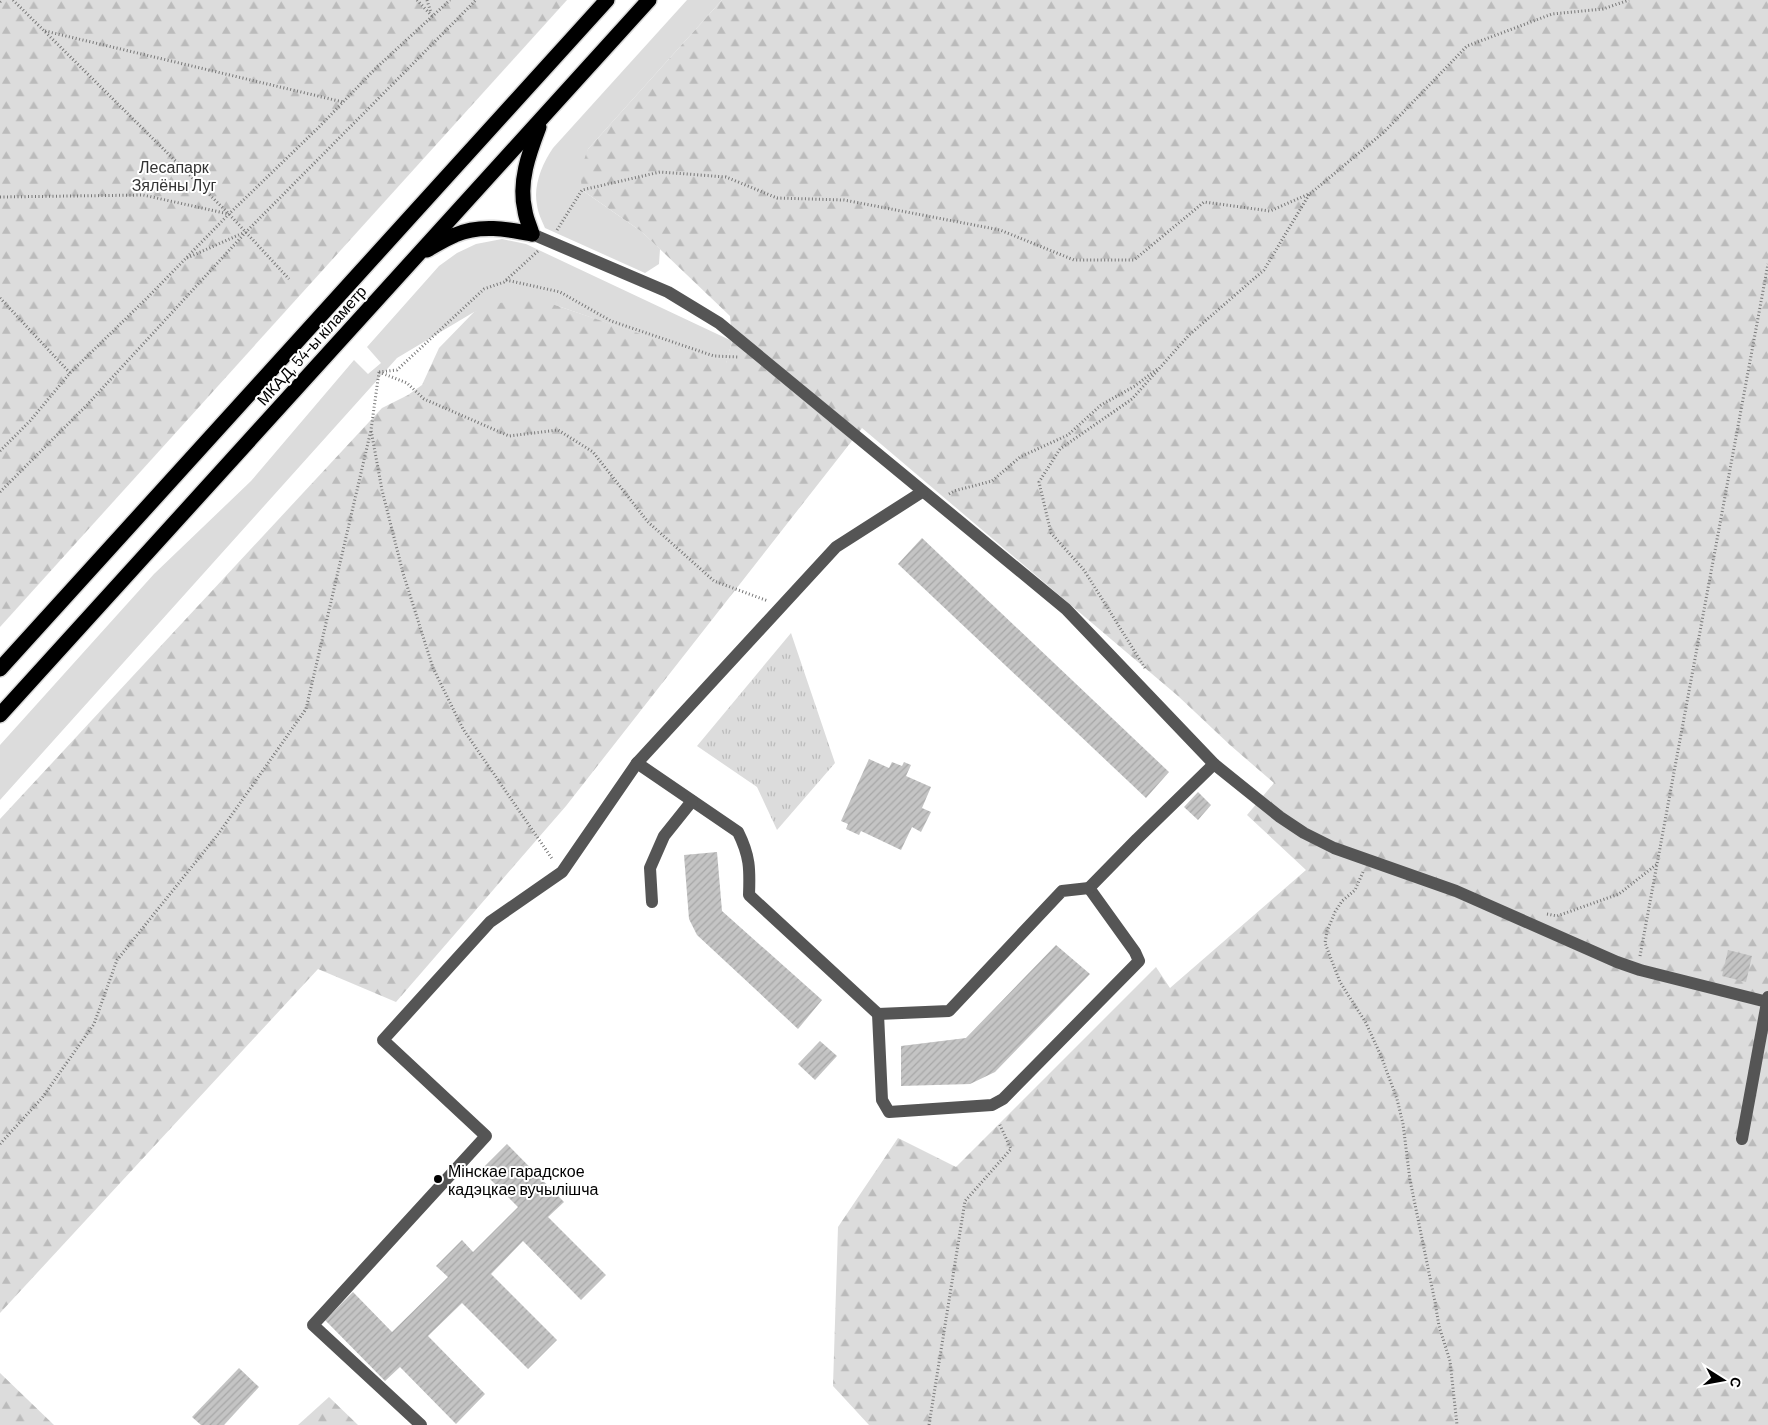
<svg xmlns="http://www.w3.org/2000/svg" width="1768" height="1425" viewBox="0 0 1768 1425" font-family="Barlow,sans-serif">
  <defs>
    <pattern id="forest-firs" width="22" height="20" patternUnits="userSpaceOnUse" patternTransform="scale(1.25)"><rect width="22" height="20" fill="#dcdcdc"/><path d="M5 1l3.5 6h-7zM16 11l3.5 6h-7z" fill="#bbb"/></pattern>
    <pattern id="park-tufts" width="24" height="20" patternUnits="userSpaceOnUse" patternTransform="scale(1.25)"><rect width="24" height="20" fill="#dcdcdc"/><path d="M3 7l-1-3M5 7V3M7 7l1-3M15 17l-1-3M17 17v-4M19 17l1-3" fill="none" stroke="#bbb"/></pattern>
    <pattern id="building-hatch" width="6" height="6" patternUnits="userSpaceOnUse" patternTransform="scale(1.25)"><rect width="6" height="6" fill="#c4c4c4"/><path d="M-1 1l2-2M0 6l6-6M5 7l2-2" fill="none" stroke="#a7a7a7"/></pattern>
  </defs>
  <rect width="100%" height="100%" fill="#fff"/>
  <g fill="#dcdcdc">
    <path d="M687,0H722L588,149L582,190L642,232L660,249L659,264L645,273L545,228C542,221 538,213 537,205C533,186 542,164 553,148Z"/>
    <polygon points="502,239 526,244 732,341 726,364 555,305 474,312 397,358 0,800 0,745 154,574 251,481 354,360 368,374 381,363 367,347 439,266 457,253 476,244"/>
  </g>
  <g fill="url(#forest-firs)">
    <polygon points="0,0 567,0 0,627"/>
    <polygon points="722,0 1768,0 1768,1425 869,1425 833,1386 838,1227 898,1138 956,1167 1156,967 1170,988 1306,870 1247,815 1274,783 1230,745 1178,696 862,428 566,806 396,1002 318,969 0,1313 0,819 382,408 408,395 422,385 439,348 474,312 498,303 525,300 555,305 726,363 732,341 730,316 642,232 582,190 580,171 588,149"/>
    <polygon points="0,1373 54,1425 0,1425"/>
    <polygon points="329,1397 358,1425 298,1425"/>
  </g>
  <polygon fill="url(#park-tufts)" points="791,633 835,763 777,830 757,787 697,746"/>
  <g fill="url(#building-hatch)">
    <polygon points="922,538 1169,772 1146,798 898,564"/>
    <polygon points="869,759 889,768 892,762 902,766 904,762 911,765 906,776 931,787 922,808 931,812 921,832 912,827 901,850 861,831 859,835 846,829 848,824 841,821"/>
    <polygon points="1198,792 1211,805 1198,820 1184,807"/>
    <polygon points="717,852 722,911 822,1000 798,1029 697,935 689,919 684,855"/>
    <polygon points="1056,945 1090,974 995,1072 970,1084 901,1086 901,1046 966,1038"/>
    <polygon points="1728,950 1752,956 1746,982 1722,976"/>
    <polygon points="820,1041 837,1056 815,1080 798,1064"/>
    <polygon points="507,1144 564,1202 548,1217 606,1275 581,1300 523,1241 491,1274 557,1340 528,1369 462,1303 428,1336 485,1394 456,1424 400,1367 385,1381 325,1320 353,1292 392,1332 448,1277 436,1266 462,1240 473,1252 518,1207 481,1170"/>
    <polygon points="239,1368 259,1387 224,1425 201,1425 192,1417"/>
  </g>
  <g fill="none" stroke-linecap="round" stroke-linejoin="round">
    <defs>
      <g id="highway">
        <path d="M532,234C530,226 526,219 525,211C518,183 529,153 539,127"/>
        <path d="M427,250C436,245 445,239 455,235C480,224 507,229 532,234"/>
        <polyline points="0,669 607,0"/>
        <polyline points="0,715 649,0"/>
      </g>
    </defs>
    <use href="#highway" stroke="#dbdbdb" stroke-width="18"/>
    <g stroke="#777" stroke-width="3" stroke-dasharray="1 2.5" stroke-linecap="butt">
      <polyline points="13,0 229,214 289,279"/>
      <polyline points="417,0 432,16"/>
      <polyline points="427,0 431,13"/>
      <polyline points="0,2 2,0"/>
      <polyline points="45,31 343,102"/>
      <polyline points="0,197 143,195 229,214"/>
      <polyline points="557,230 582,190 660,172 726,177 777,198 844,200 1000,230 1074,260 1134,260 1204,202 1270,211 1311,193 1384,132 1467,46 1552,14 1603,9 1629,0"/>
      <polyline points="187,258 243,233"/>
      <polyline points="506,280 560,292 611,321 714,356 738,357"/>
      <polyline points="0,298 70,373"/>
      <polyline points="379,372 397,370 484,289 504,282 538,251"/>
      <polyline points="379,372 371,430 382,490 403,573 433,668 463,729 553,860"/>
      <polyline points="379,372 407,383 424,399 509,436 558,430 593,452 648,522 714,581 768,601"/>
      <polyline points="0,451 30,421 70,373 148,297 229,214 319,127 376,68 450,0"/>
      <polyline points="0,492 87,405 246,232 476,0"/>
      <polyline points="949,494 954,491 992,481 1020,457 1068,435 1101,405 1135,386 1157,369"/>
      <polyline points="1145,668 1084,570 1051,533 1039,482 1060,449 1132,399 1189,335 1264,270 1310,193"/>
      <polyline points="1363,872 1355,890 1342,901 1335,912 1327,931 1325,943 1340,982 1366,1023 1381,1056 1397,1099 1403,1124 1410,1180 1435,1302 1439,1326 1450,1361 1457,1425"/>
      <polyline points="1547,914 1557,916 1619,894 1657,864"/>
      <polyline points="1640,956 1768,264"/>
      <polyline points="0,1144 42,1098 94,1024 117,960 219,833 306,709 371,430"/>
      <polyline points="929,1425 965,1201 1011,1149 999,1123"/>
    </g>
    <g stroke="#555" stroke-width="12">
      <polyline points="532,234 668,292 719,323 1066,609 1214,764 1280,817 1304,833 1334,848 1456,891 1617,962 1640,970 1767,1002"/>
      <path d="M637,763L738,832C750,856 750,869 749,895L878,1014L882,1100L889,1112L992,1105L1003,1099L1139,961L1135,952L1089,888"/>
      <polyline points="1089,888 1137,839 1214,764"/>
      <polyline points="652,902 650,868 664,836 692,801"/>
      <polyline points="878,1014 949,1011 1062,891 1089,888"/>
      <polyline points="1742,1139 1768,997"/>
      <polyline points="421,1425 313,1325 486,1136 383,1040 490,922 562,872 637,763 836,547 922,492"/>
    </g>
    <use href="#highway" stroke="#000" stroke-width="15"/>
  </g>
  <circle fill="#000" stroke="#fff" stroke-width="2" cx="438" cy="1179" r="5"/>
  <g text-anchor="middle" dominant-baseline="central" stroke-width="4" stroke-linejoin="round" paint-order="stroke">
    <g font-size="16" fill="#333" stroke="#fff">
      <text x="174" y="166">Лесапарк<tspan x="174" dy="18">Зялёны Луг</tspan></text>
    </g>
    <g font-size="16" fill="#000" stroke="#fff">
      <text transform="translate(311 345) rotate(-48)">МКАД, 54-ы кіламетр</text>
    </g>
    <g font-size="16" fill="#000" stroke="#fff" text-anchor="start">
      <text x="448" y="1170">Мінскае гарадское<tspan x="448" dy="18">кадэцкае вучылішча</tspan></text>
    </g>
  </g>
  <g transform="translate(1723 1380) rotate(101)" stroke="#ffffff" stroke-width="4" paint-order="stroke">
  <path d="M0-4L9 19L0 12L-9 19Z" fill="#000000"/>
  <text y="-8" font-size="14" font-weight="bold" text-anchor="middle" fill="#000000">С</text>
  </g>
</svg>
